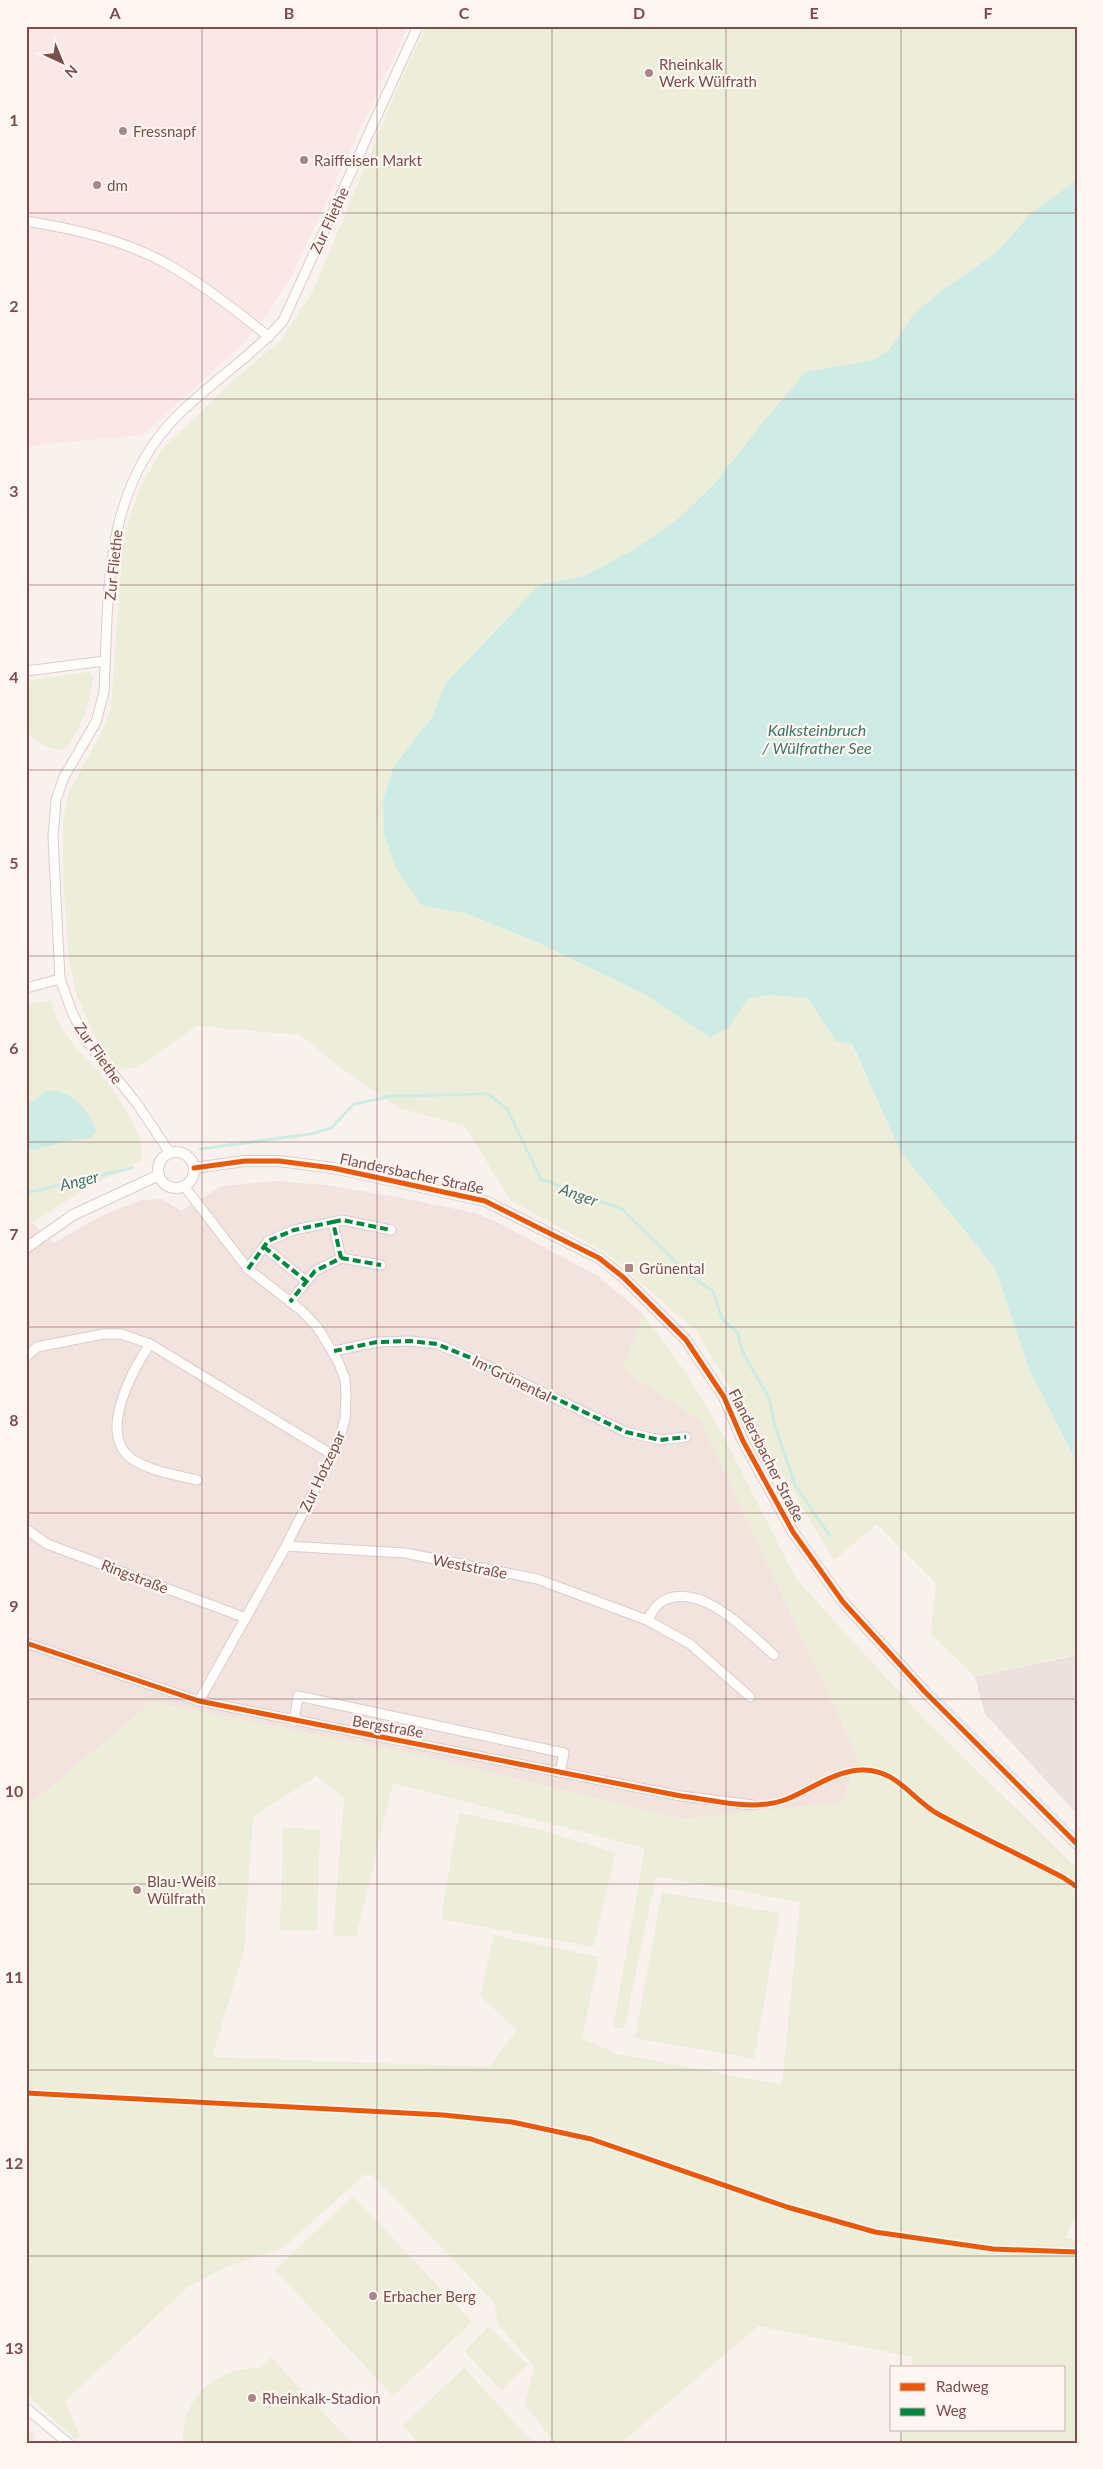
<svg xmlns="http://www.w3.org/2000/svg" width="1103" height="2469" viewBox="0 0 1103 2469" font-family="Lato,sans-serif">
  <rect width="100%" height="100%" fill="#f9f1ee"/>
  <polygon fill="#f3e3de" points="277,1181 325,1185 397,1197 475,1213 495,1221 598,1276 643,1314 623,1369 700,1420 858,1757 842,1803 682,1819 405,1752 152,1702 26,1808 26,1217 54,1243 101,1216 141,1200 162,1199 181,1211 222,1186"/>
  <polygon fill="#fbe7e5" points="26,26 408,26 293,273 267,315 243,343 143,435 26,446"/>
  <polygon fill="#ece1df" points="1077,1655 1077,1814 985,1714 975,1677"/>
  <g fill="#eceed9" fill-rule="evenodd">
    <polygon points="426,26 1077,26 1077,180 1031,213 997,252 941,291 913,315 889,350 874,360 805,372 759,427 716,482 680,517 640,546 584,576 540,584 445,684 432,717 394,766 383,800 384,834 396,869 421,905 468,914 533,941 646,995 677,1014 728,1028 748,999 766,995 806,998 836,1041 851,1044 900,1151 995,1268 1029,1369 1077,1463 1077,1654 975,1677 931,1634 936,1583 877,1524 834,1560 696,1331 608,1254 510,1200 465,1126 399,1108 338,1066 301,1035 197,1026 136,1068 117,1069 92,1031 77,995 69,961 63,877 63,820 69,792 101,734 111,708 122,554 127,526 140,488 161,450 234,380 282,339 314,289 398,87"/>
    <path d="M88,672L93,676C89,707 83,723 67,748C49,752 37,742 26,730V681Z"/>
    <path d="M51,1001C54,1010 57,1021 62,1029C74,1048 90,1062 105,1079C118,1096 148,1140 141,1161L88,1187L32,1223L26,1217V1004Z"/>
    <path d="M643,1314L689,1377L723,1435L796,1579L925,1720L1077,1868V2215L1065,2238L1077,2239V2443H900L902,2430H1064V2368H911L912,2357L758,2326L621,2443H555L524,2404L535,2367L498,2325L494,2302L372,2175H364L283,2248L229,2266L188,2287L65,2401L80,2435L76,2440L26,2394V1808L152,1702L405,1752L682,1819L843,1802L858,1757L700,1420L623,1369ZM317,1776L344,1798L333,1935L356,1937L393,1783L645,1848L613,2027L624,2029L656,1876L800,1902L782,2085L617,2054L582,2038L599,1957L494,1935L480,1996L517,2030L489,2067L212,2057L244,1951L253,1816Z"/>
    <polygon points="459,1813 538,1829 616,1853 593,1947 441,1919"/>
    <polygon points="283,1828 320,1829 317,1931 280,1930"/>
    <polygon points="662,1892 780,1913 754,2059 635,2038"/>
    <polygon points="353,2196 472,2322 393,2396 275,2270"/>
    <polygon points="489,2326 528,2365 502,2390 464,2351"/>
    <path d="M271,2357L352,2443H183C181,2398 216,2367 259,2368Z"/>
    <polygon points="464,2368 534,2443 419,2443 403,2425"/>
    <polygon points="26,2427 35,2434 32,2443 26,2443"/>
  </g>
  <g fill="#cfebe5">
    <polygon points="1077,180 1077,1463 1029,1369 995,1268 900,1151 852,1044 836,1041 807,998 766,995 748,999 728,1028 709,1037 646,995 534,941 468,914 421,905 396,869 384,834 383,800 394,766 432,717 445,684 540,584 584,576 640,546 680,517 716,482 759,427 805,372 874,360 889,350 913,315 941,291 997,252 1031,213"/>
    <path d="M44,1092C49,1092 56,1090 60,1092C78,1098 92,1115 96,1132L90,1138C65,1139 49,1148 26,1151V1101L36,1100Z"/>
  </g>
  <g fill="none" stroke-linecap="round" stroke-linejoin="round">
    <g stroke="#cfebe5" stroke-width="3">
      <polyline points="200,1149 310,1134 331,1128 354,1104 392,1096 488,1094 507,1109 541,1179 622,1209 689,1275 713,1291 722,1319 738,1333 742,1351 770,1400 774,1423 795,1485 830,1536"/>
      <polyline points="26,1193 132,1168"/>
    </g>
    <defs>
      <g id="minor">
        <path d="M26,221C75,229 125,240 169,265C204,285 237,311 269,337"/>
        <polyline points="26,671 105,661"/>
        <polyline points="26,988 60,979"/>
        <path d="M170,1153L138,1105L86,1040L72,1012L60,979L53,837L56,800L64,777L96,722L104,692C109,595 102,492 176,417C210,383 251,357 283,321L418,26"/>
        <polyline points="184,1186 248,1269 302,1311 318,1328 338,1361 345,1379 346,1395 345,1419 339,1441 286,1546 199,1701"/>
        <polyline points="333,1222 342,1220 391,1230"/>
        <polyline points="264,1247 306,1281"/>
        <polyline points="341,1258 381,1265"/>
        <polyline points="248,1269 268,1241 294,1230 333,1222 341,1258 315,1271 290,1302"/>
        <path d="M150,1344C132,1371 97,1434 132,1459C150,1471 176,1475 197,1480"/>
        <polyline points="334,1351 377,1342 410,1341 437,1344 471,1358 626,1432 660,1440 686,1437"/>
        <polyline points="26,1357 37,1347 103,1334 121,1334 150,1344 331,1454"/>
        <polyline points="26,1529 47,1544 246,1618"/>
        <polyline points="286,1546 405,1553 537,1579 647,1620 690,1644 750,1697"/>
        <path d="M647,1620C651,1614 656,1605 661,1602C699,1579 748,1632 774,1655"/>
        <polyline points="26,1643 199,1701 681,1796 753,1805"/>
        <polyline points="294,1721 298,1696 564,1753 560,1772"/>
        <polyline points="26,2408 68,2443"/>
      </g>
      <g id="tertiary">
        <circle cx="176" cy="1170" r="18"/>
        <polyline points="194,1168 245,1161 279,1161 333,1168 485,1201 599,1258 623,1277 686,1340 724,1397 743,1441 793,1532 843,1602 925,1692 1077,1844"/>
        <polyline points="26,1248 73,1215 159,1175"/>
      </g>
    </defs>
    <use href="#minor" stroke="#d9cecc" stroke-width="11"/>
    <use href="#tertiary" stroke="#d9cecc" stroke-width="12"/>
    <use href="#minor" stroke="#fefdfc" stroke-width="9"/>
    <use href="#tertiary" stroke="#fefdfc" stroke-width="10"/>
    <g stroke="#00873e" stroke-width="4" stroke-dasharray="8 4" stroke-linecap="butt">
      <polyline points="333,1222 342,1220 391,1230"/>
      <polyline points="264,1247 306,1281"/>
      <polyline points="341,1258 381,1265"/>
      <polyline points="248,1269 268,1241 294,1230 333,1222 341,1258 315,1271 290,1302"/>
      <polyline points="334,1351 377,1342 410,1341 437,1344 471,1358 626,1432 660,1440 686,1437"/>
    </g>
    <defs>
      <g id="cycleway">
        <polyline points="194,1168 245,1161 279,1161 333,1168 485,1201 599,1258 623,1277 686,1340 724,1397 743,1441 793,1532 843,1602 925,1692 1077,1844"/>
        <path d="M26,1643L199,1701L681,1796C714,1800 755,1812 787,1799C810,1790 834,1771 861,1770C895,1768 912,1799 938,1814C979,1836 1022,1856 1064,1878L1077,1887"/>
        <polyline points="26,2093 443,2115 512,2122 591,2139 787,2207 875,2232 993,2249 1077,2252"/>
      </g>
    </defs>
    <use href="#cycleway" stroke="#fff5f1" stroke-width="8"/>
    <use href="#cycleway" stroke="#e8590c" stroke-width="5"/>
  </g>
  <path fill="none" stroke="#794e4c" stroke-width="1" stroke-opacity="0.55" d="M202,26V2443M377,26V2443M552,26V2443M726,26V2443M901,26V2368M26,213H1077M26,399H1077M26,585H1077M26,770H1077M26,956H1077M26,1142H1077M26,1327H1077M26,1513H1077M26,1699H1077M26,1884H1077M26,2070H1077M26,2256H1077M901,2430V2443"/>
  <g fill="#a68785" stroke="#fff5f1" stroke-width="2">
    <circle cx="649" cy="73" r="5"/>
    <circle cx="123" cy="131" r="5"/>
    <circle cx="304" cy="160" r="5"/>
    <circle cx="97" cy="185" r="5"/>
    <rect x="624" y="1263" width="10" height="10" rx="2.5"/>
    <circle cx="137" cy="1890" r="5"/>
    <circle cx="373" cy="2296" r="5"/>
    <circle cx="252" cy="2398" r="5"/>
  </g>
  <g text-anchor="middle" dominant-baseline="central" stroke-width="4.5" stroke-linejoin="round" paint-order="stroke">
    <g font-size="15" fill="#794e4c" stroke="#fff5f1" text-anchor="start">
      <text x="659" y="64">Rheinkalk<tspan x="659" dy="17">Werk Wülfrath</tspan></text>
      <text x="133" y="131">Fressnapf</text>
      <text x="314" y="160">Raiffeisen Markt</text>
      <text x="107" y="185">dm</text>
      <text x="639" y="1268">Grünental</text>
      <text x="147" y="1881">Blau-Weiß<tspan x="147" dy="17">Wülfrath</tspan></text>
      <text x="383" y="2296">Erbacher Berg</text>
      <text x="262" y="2398">Rheinkalk-Stadion</text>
    </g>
    <g font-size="15" fill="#794e4c" stroke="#fff5f1">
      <text transform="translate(329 220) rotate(-65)">Zur Fliethe</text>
      <text transform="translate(113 565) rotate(-84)">Zur Fliethe</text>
      <text transform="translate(99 1053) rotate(55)">Zur Fliethe</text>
      <text transform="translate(412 1173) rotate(12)">Flandersbacher Straße</text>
      <text transform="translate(512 1378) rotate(26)">Im Grünental</text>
      <text transform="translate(767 1455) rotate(63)">Flandersbacher Straße</text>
      <text transform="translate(322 1471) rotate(-65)">Zur Hotzepar</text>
      <text transform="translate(470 1566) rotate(11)">Weststraße</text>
      <text transform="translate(135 1576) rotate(21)">Ringstraße</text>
      <text transform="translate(388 1726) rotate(10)">Bergstraße</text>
    </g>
    <g font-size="16" font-style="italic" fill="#3b776e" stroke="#fff5f1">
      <text x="817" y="729">Kalksteinbruch<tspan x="817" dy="18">/ Wülfrather See</tspan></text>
      <text transform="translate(79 1180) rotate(-14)">Anger</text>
      <text transform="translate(579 1194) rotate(20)">Anger</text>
    </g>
  </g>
  <rect width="1103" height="2469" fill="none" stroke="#fff5f1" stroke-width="55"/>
  <rect x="890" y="2366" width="175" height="65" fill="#fff5f1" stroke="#c9b2af"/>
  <rect x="900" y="2383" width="25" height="8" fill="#e8590c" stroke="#c9b2af"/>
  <text x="936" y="2392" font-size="15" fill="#794e4c">Radweg</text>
  <rect x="900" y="2408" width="25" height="8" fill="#00873e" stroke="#c9b2af"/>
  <text x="936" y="2416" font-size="15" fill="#794e4c">Weg</text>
  <g transform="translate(62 62) rotate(136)" stroke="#fff5f1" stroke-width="4" paint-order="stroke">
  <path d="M0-4L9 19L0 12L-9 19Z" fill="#794e4c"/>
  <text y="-8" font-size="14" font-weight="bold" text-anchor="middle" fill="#794e4c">N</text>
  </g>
  <rect x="28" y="28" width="1048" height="2414" fill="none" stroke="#794e4c" stroke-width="2"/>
  <g font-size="16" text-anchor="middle" font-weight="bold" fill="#794e4c">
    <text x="115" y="19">A</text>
    <text x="289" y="19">B</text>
    <text x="464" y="19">C</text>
    <text x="639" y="19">D</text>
    <text x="814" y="19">E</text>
    <text x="988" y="19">F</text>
    <text x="14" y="126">1</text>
    <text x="14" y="312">2</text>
    <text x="14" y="497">3</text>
    <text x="14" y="683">4</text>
    <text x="14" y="869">5</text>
    <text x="14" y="1054">6</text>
    <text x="14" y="1240">7</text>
    <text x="14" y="1426">8</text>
    <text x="14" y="1612">9</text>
    <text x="14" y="1797">10</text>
    <text x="14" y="1983">11</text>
    <text x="14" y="2169">12</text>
    <text x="14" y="2354">13</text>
  </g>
</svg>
